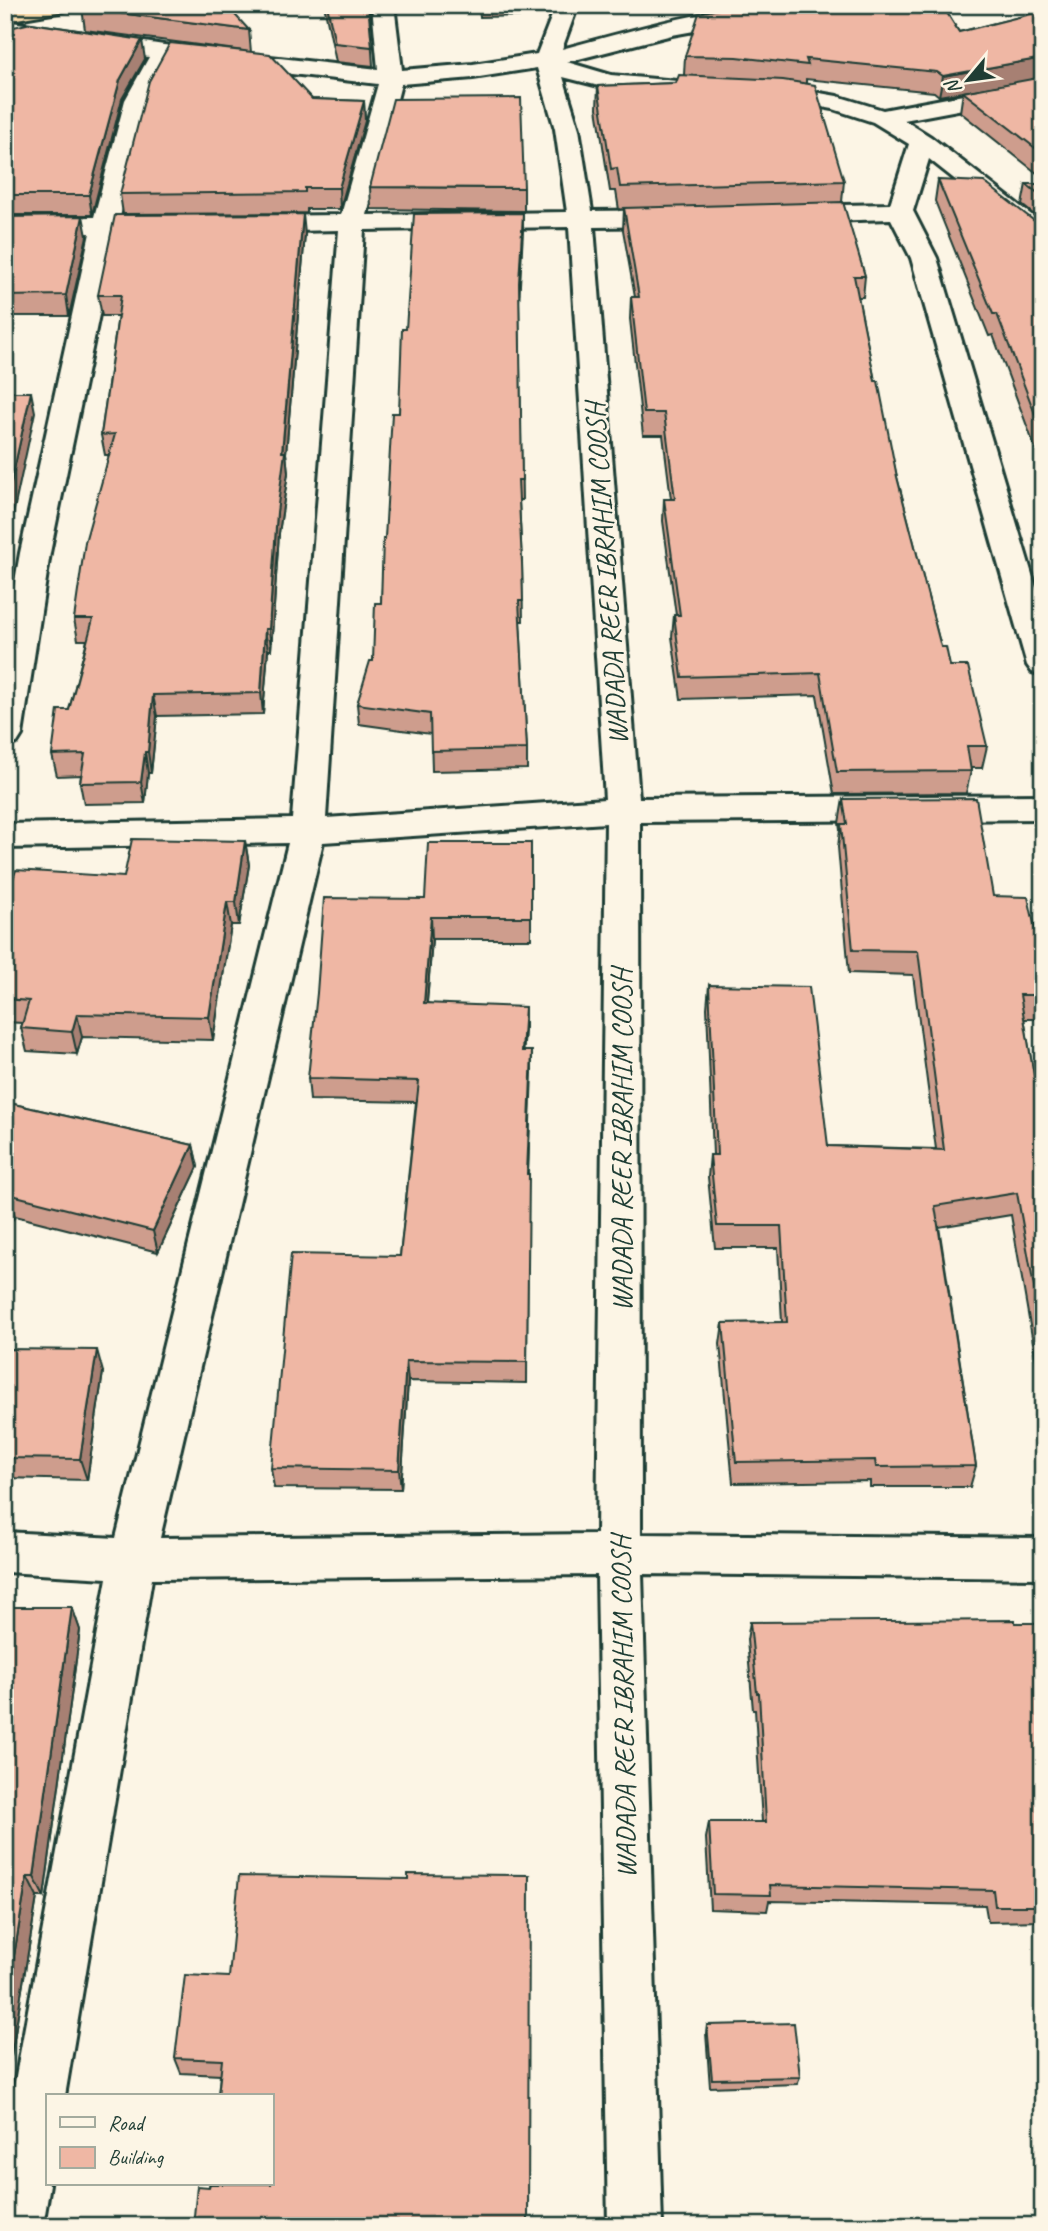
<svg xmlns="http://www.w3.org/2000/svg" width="1048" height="2231" viewBox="0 0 1048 2231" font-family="Caveat,sans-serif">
  <rect width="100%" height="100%" fill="#fcf5e5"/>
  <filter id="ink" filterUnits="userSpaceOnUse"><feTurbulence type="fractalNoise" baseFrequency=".0143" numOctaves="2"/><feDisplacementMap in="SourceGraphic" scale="14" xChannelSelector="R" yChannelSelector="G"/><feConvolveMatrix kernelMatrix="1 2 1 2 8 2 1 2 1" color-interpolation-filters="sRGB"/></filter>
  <g filter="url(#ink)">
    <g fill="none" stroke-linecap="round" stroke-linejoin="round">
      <defs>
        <g id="minor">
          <path d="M372,5H394L402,70L473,64L537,54L556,5H578L562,49C631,31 702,9 774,5C799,4 825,5 850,5L847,10L839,12L738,23L672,35L567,62L611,75L688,82L692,87L688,92L680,94L611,89L563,77L579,129L592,211L675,210L684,213L688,218L684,223L675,226L594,227L639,798L1043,795V819L640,822L641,1534L1043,1538V1578L642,1574L662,2226H608L597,1575L152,1579L65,2096H47V2184H50L43,2226H5V2136L107,1578L5,1572V1532L116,1538L288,843L5,848V824L292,819L339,230L252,232L243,229L239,224L243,219L252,216L341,215L378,84L171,60C141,106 133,164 120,217L173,219L177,224L173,229L116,232L50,553L22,735L17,743L5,746V638L20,553L90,233L5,234V218L94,217L125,100L149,57L5,35V21L164,45L378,69ZM537,68L555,129L567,212L367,215L401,84L473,78ZM569,227L605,799L326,818L364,230ZM606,823L597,1534L160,1538L323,842Z"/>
          <polygon points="1043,80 1043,94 904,120 931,137 1043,224 1043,245 1034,242 929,159 913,211 937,258 1043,611 1043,675 1032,672 1027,665 911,258 891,219 795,222 786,219 782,214 786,209 795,206 890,204 909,144 873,122 833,109 760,96 756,91 760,86 768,84 837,96 883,110"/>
        </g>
        <polygon id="highway" points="17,5 69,5 66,10 58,12 5,21 5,7"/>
      </defs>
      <use href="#minor" stroke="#1f3d34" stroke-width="6"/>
      <use href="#highway" stroke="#1f3d34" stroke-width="6"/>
      <use href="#minor" fill="#fcf5e5" fill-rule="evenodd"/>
      <use href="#highway" fill="#fcdcac" fill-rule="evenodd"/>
    </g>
    <g fill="#ce9d8d" stroke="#1f3d34" stroke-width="2">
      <polygon points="324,5 369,5 373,66 336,62"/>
      <polygon points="478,5 532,5 532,16 480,17"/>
      <polygon points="704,5 942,5 959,32 1043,11 1043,178 960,112 963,92 939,96 934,92 806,79 806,84 844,181 842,202 865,276 863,297 858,297 875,381 897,477 941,647 987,746 982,768 971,768 971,771 966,793 834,794 817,695 681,699 672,637 674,615 676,615 663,521 664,499 671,499 663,435 643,435 630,319 631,297 635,297 623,230 624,209 619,210 616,191 610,191 597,108 598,86 676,83 684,75 685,56 704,11"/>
      <polygon points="82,8 249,30 251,52 312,99 364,101 365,121 340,209 307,209 307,213 123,214 120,194 244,51 85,30"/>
      <polygon points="5,29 145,59 122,99 92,215 5,215"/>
      <polygon points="938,180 1043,225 1043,469 993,335 989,336 935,201"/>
      <polygon points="1026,184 1043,184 1043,222 1022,205"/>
      <polygon points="370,187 524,188 524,211 371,209"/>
      <polygon points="523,213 519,299 522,500 519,500 522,563 523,621 520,621 527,749 527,769 432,771 431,734 359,724 357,704 373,661 381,603 385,539 399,413 406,329"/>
      <polygon points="5,217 87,236 69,316 5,316"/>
      <polygon points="305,234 286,453 288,473 279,533 271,650 268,650 263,714 157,716 151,773 148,773 145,803 84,804 80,783 81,775 57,776 52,755 69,710 87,640 78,640 74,619 109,455 105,455 101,435 118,316 102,316 98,295"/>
      <polygon points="843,799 993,896 1043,963 1043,1019 1024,1019 1036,1087 1043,1112 1043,1401 1011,1215 939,1227 976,1466 970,1487 870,1487 870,1481 733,1483 720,1344 723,1323 782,1322 778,1248 715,1248 708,1177 710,1155 713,1155 707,1008 709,985 828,1146 936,1149 913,975 849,973 838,847 840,830 839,823"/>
      <polygon points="245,841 249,865 239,925 231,925 213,1040 82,1037 77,1054 27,1051 21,1028 22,1023 5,1022 5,904 124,877"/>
      <polygon points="531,843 531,939 432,939 427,1003 525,1029 523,1051 532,1051 528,1174 527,1383 408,1381 401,1489 274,1488 271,1468 400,1256 416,1102 310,1100 308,1078 425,899"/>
      <polygon points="5,1102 193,1145 198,1167 158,1252 15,1216 13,1219 5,1217"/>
      <polygon points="5,1349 103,1372 87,1480 5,1478"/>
      <polygon points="5,1607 72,1607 80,1630 44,1897 37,1897 5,2094"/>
      <polygon points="750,1622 1043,1623 1043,1921 988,1922 985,1905 769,1901 767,1911 710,1909 706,1838 709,1822 762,1822 755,1710 753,1710 747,1640"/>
      <polygon points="529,1875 209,2187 220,2075 181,2073 175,2058 229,1977 408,1879"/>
      <polygon points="707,2025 800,2077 797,2084 710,2087 706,2033"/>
    </g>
    <g fill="#a78073" stroke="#1f3d34" stroke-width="2">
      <polygon points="704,5 751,5 704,11"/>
      <polygon points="142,40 145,59 122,99 92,215 89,195 120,80"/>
      <polygon points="1043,58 1043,78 939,96 943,76"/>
      <polygon points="364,101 365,121 340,209 339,188"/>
      <polygon points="523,213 523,232 519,302 519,283"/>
      <polygon points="303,214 305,234 286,453 288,473 279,533 271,650 269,629 277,512"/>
      <polygon points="83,216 87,236 69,316 66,295"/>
      <polygon points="31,392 35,412 5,552 5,510"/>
      <polygon points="265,629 268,650 263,714 261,693"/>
      <polygon points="153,695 157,716 151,773 148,752"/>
      <polygon points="145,752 148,773 145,803 141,782"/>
      <polygon points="245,841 249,865 239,925 236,902"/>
      <polygon points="227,902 231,925 213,1040 209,1017"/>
      <polygon points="431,917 432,939 425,1025 424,1003"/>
      <polygon points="525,1007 525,1029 522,1073 522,1051"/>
      <polygon points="77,1014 82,1037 77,1054 72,1032"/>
      <polygon points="532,1051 532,1073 527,1195 527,1174"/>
      <polygon points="193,1145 198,1167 158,1252 153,1231"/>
      <polygon points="8,1194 15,1216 13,1219 7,1197"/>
      <polygon points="97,1350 103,1372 87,1480 80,1459"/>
      <polygon points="406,1361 408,1381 401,1489 399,1470"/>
      <polygon points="72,1607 80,1630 44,1897 34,1877"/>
      <polygon points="27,1877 37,1897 5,2094 5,2010"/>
    </g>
    <g fill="#efb7a4" stroke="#1f3d34" stroke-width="2">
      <polygon points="96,5 226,5 249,30 82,8"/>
      <polygon points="327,5 368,5 372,47 335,43"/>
      <polygon points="740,5 942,5 959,32 1043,11 1043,58 943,76 937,72 806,59 808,65 737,57 685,56 699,13"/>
      <polygon points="31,23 142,40 120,80 89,195 5,195 5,29"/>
      <polygon points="170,43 270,54 312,99 364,101 339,188 305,188 305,192 120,194 149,81"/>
      <polygon points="679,75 783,80 815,85 844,181 620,187 617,168 611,169 598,86 676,83"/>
      <polygon points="1043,77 1043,154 963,92"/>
      <polygon points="521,98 524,188 370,187 393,99"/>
      <polygon points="938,180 984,182 1037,223 1043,225 1043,435 997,314 993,314"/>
      <polygon points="1026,184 1043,184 1043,197"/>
      <polygon points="843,202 865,276 854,276 875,381 878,381 897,477 941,647 946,647 950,666 968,666 987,746 967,746 971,771 837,772 820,673 682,677 674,615 680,615 664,499 675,499 664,413 644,413 631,297 639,297 624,208"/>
      <polygon points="523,213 519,283 522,480 518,480 522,563 523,601 519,601 527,749 431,751 430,714 357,704 370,661 373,661 375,603 381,603 383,539 385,539 392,413 399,413 402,329 406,329 414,214"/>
      <polygon points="303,214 282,452 285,452 277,512 269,629 265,629 261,693 153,695 148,752 145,752 141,782 80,783 85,754 52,755 58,710 69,710 93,619 74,619 85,542 115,434 101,435 121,295 98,295 115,215"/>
      <polygon points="83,216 66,295 5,296 5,217"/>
      <polygon points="5,392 31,392 5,510"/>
      <polygon points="976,798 993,896 1028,897 1043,963 1043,995 1020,995 1036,1087 1043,1112 1043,1337 1017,1193 935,1206 976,1466 876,1467 875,1460 736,1462 723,1323 787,1322 781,1226 717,1226 710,1155 717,1155 709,985 809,987 828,1146 944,1150 918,951 853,950 841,824 847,824 843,799"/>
      <polygon points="132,839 245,841 236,902 227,902 209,1017 77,1014 72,1032 21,1028 29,1001 5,999 5,904 16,870 124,877"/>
      <polygon points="428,843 531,843 531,917 431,917 424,1003 525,1007 522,1051 532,1051 527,1174 529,1174 527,1362 406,1361 399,1470 271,1468 291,1254 400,1256 419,1081 308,1078 317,993 324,898 425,899"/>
      <polygon points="5,1102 193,1145 153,1231 8,1194 7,1197 5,1197"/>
      <polygon points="5,1349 97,1350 80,1459 5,1458"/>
      <polygon points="5,1607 72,1607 34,1877 27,1877 5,2010"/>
      <polygon points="1015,1620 1015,1623 1043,1623 1043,1906 995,1906 993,1890 770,1885 771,1895 713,1894 709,1822 766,1822 759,1693 757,1693 750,1622"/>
      <polygon points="408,1874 529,1875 528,2226 193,2226 197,2186 209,2187 210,2184 271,2184 271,2096 218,2096 222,2060 175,2058 185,1975 229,1977 239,1876 408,1879"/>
      <polygon points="794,2023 800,2077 712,2079 707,2025"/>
    </g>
  </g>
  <g text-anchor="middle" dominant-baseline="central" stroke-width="5" stroke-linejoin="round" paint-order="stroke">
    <g font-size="28" fill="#1f3d34" stroke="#fcf5e5">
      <text transform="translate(606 574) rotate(-94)">WADADA REER IBRAHIM COOSH</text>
      <text transform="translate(621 1140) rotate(-90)">WADADA REER IBRAHIM COOSH</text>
      <text transform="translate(623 1707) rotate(-91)">WADADA REER IBRAHIM COOSH</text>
    </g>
  </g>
  <rect width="1048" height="2231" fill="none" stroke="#fcf5e5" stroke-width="28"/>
  <rect x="14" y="14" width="1020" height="2203" fill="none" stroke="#1f3d34" stroke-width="2.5" filter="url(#ink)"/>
  <rect x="46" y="2094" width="228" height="91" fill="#fcf5e5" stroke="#a4ab9e" stroke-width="2"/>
  <rect x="60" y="2117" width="35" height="10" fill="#fcf5e5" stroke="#a4ab9e" stroke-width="2"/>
  <text x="108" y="2130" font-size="21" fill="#1f3d34">Road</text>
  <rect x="60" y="2147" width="35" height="21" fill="#efb7a4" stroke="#a4ab9e" stroke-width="2"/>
  <text x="108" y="2164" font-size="21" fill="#1f3d34">Building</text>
  <g transform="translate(968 80) rotate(241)" stroke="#fcf5e5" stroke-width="5" paint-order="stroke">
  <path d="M0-5L12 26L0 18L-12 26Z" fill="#1f3d34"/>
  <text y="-10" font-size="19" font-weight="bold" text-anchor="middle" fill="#1f3d34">N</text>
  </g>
</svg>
